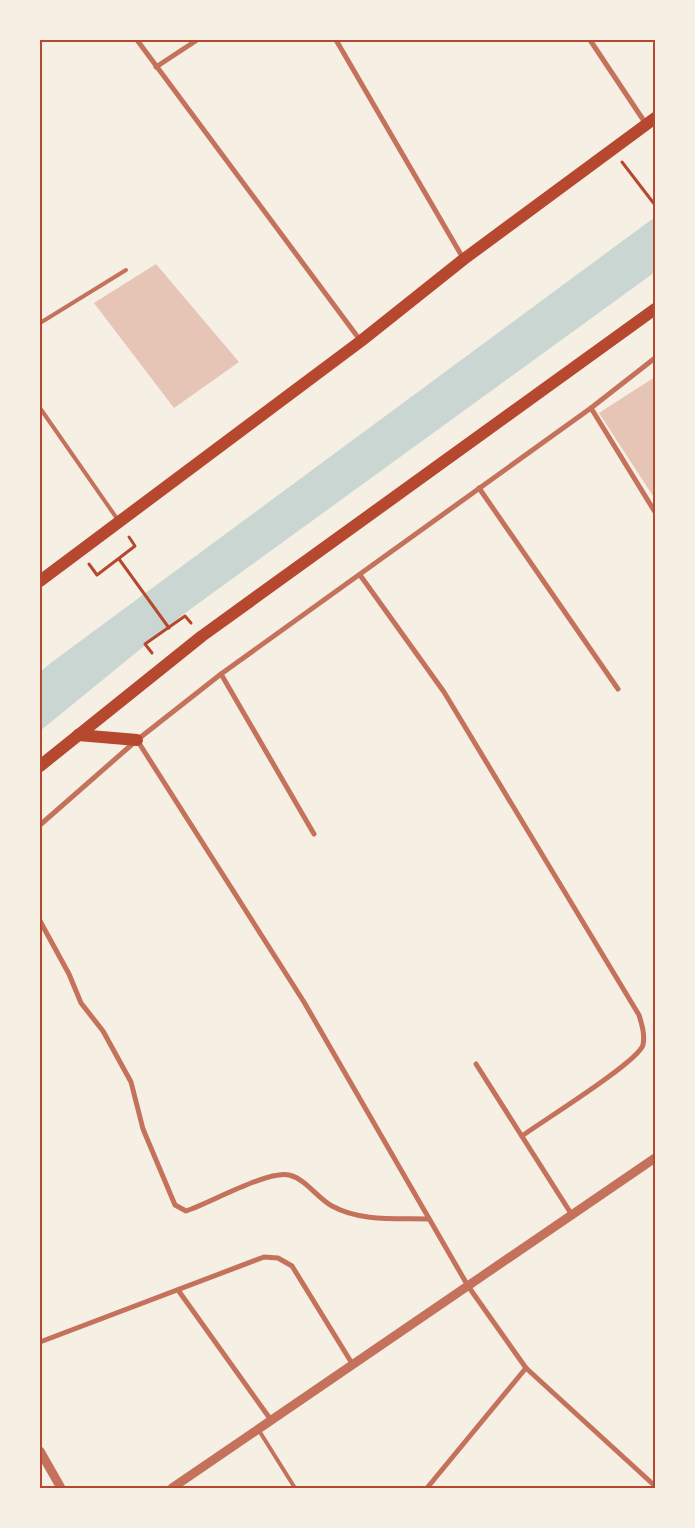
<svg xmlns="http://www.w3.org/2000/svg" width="695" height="1528" viewBox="0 0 695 1528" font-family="Rubik,sans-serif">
  <rect width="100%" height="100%" fill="#f6efe4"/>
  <polygon fill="#c9d6d2" points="655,217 655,272 181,616 40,731 40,672 52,662"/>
  <g fill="#e6c5b7">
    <polygon points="156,264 239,362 174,408 94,303"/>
    <polygon points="655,377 655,499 599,413"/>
  </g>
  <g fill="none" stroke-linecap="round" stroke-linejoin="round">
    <g stroke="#b5482f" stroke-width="3">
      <polyline points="622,162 655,205"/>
      <polyline points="119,559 169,628"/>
      <polyline points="89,564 97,575 135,546 129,537"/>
      <polyline points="152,653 145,644 185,616 191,623"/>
    </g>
    <g stroke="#c5725c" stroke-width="4">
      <polyline points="40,323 126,270"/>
      <polyline points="40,408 118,520"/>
      <polyline points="258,1429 295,1488"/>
    </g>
    <g stroke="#c5725c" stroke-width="5">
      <polyline points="137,40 360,340"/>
      <polyline points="336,40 463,258"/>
      <polyline points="590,40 646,124"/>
      <polyline points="156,67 197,40"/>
      <polyline points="591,408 655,512"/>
      <polyline points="479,488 618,689"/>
      <path d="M360,575L444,692L639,1015C642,1025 645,1034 643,1045C638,1062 541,1122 522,1136"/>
      <polyline points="221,674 314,834"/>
      <polyline points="137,740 304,1002 468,1286 526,1368 655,1486"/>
      <polyline points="40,825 137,740 221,674 591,408 655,358"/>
      <path d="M40,921L69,974L81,1003L103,1031L131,1082L143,1129L175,1205L186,1211C210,1203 268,1170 289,1175C306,1179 317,1198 332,1206C361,1222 397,1218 429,1219"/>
      <polyline points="476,1064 572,1215"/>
      <polyline points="178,1290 271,1420"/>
      <polyline points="40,1342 264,1257 278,1258 292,1266 353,1365"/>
      <polyline points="427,1488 526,1368"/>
    </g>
    <g stroke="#c5725c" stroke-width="9">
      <polyline points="40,1451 61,1488"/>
      <polyline points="172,1488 655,1158"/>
    </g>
    <g stroke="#b5482f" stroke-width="12">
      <polyline points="40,581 361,341 464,259 655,118"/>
      <polyline points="78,735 137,740"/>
      <polyline points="40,766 202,636 655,309"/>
    </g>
  </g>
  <rect width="695" height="1528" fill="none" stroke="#f6efe4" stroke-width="82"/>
  <rect x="41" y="41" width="613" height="1446" fill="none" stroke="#b5482f" stroke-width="2"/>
</svg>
